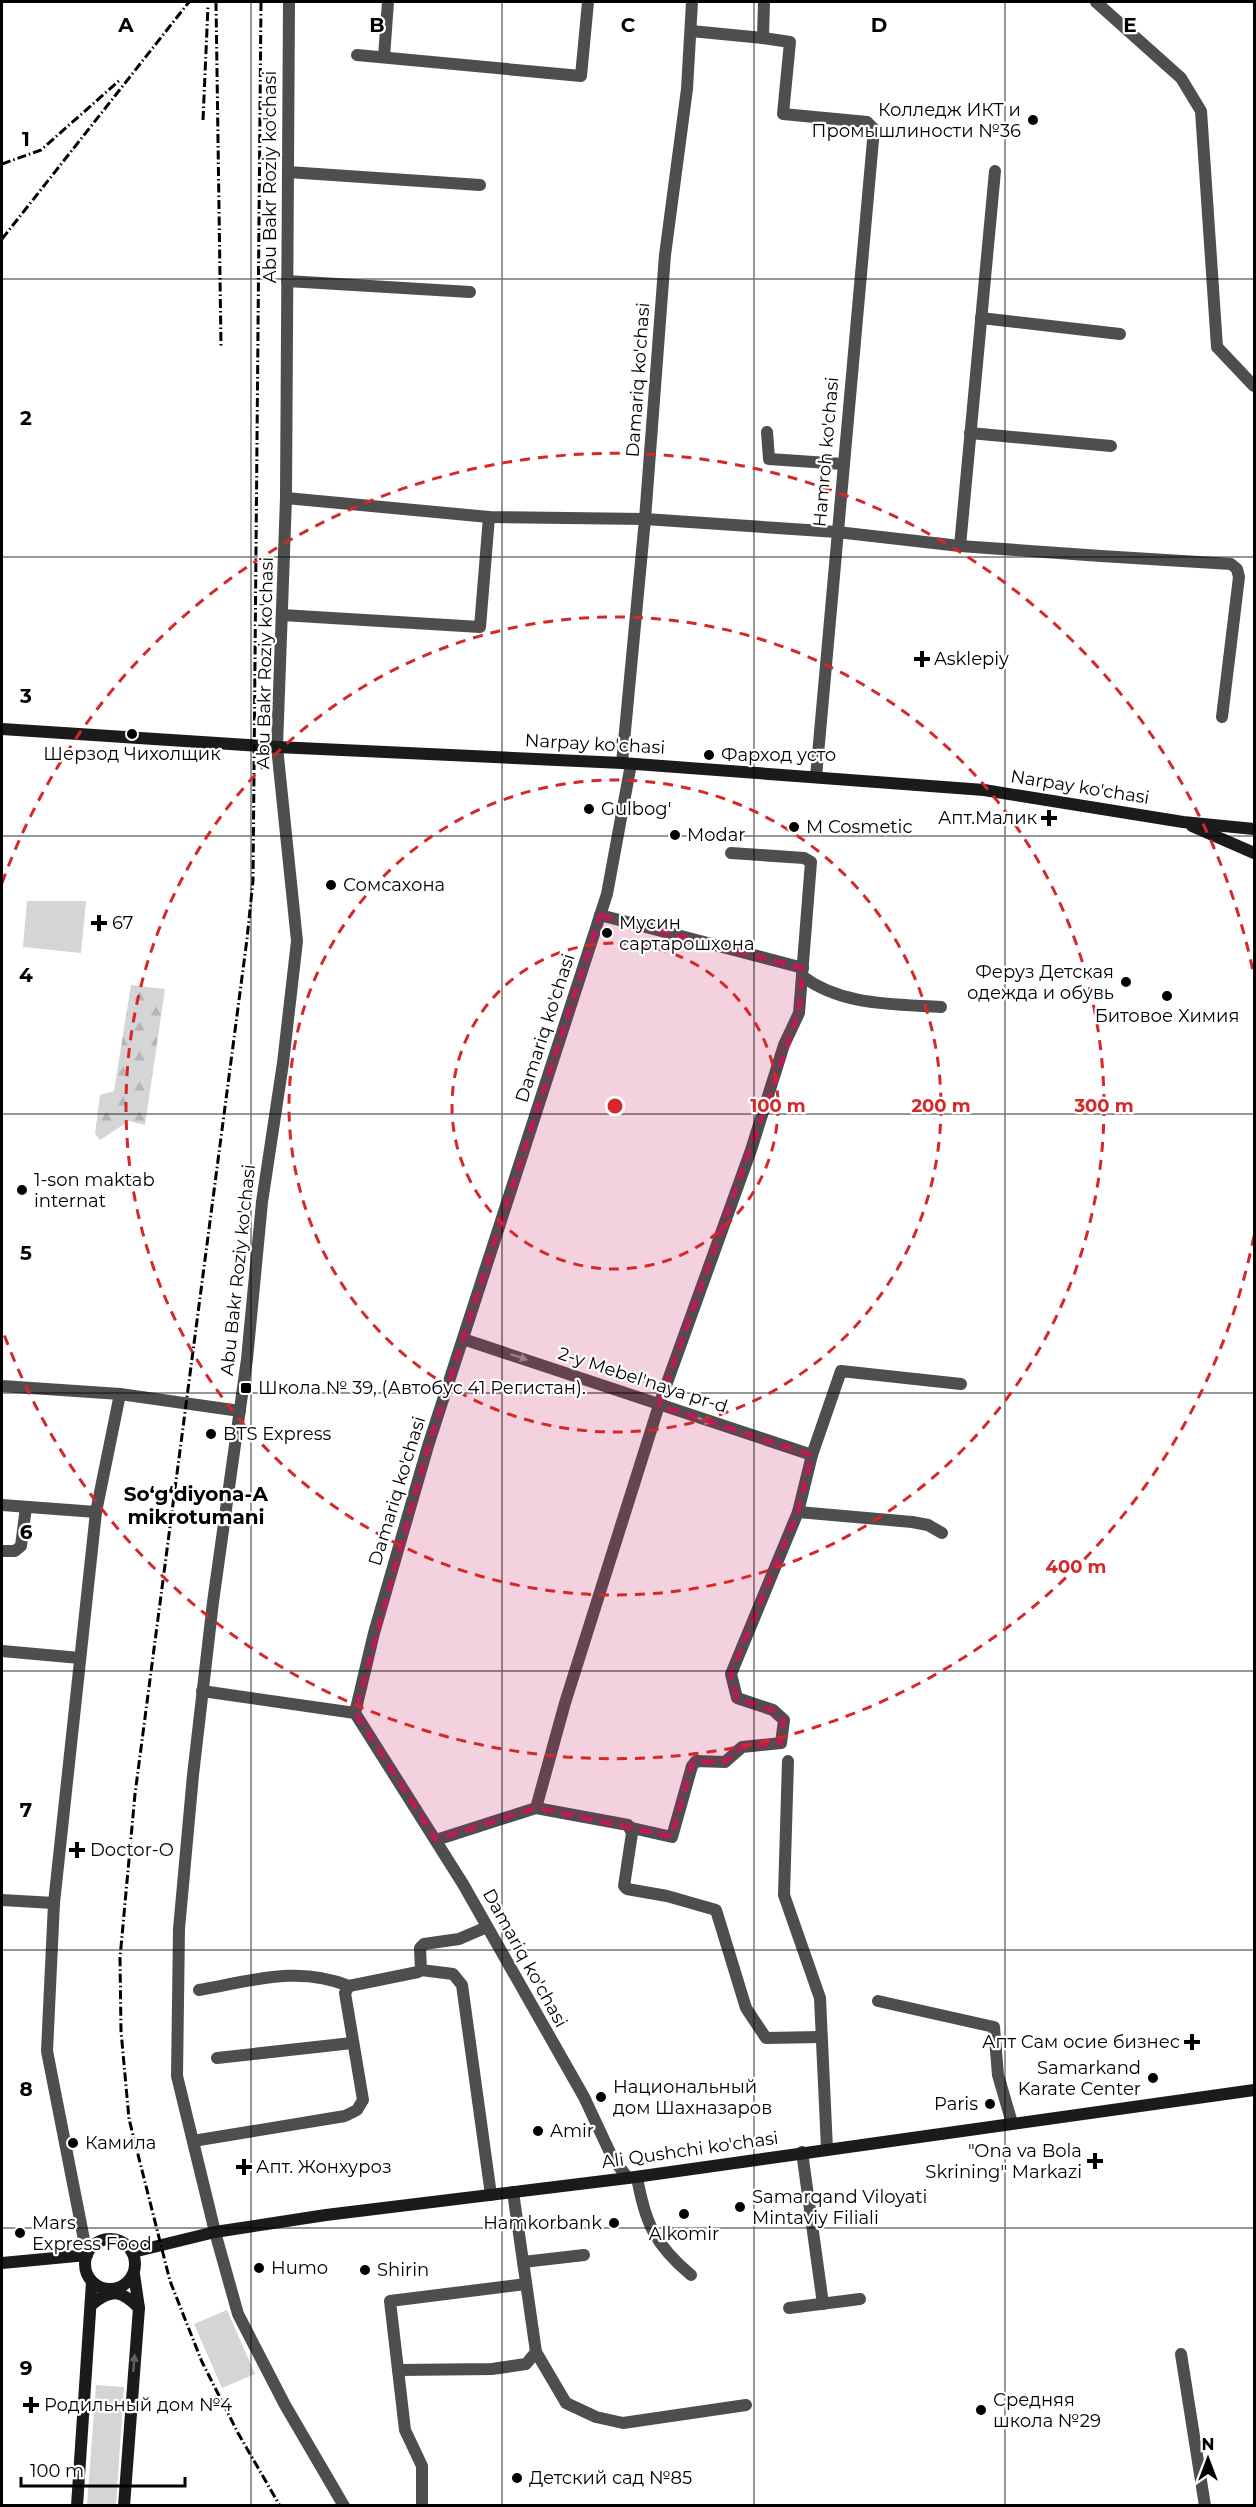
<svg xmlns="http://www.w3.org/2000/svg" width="1256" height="2507" viewBox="0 0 1256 2507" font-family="Montserrat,sans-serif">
  <defs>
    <pattern id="forest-firs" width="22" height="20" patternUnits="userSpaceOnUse" patternTransform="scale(1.5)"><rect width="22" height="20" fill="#d5d5d5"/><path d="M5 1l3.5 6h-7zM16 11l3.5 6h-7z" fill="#b5b5b5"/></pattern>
  </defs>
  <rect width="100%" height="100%" fill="#fff"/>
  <polygon fill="url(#forest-firs)" points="131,985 165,989 145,1125 129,1121 100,1140 95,1134 100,1095 114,1091"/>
  <g fill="#d5d5d5">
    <polygon points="27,901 86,901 81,953 23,947"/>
    <polygon points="227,2310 255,2374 222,2388 194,2324"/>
    <polygon points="96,2385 124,2387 116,2505 87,2505"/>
  </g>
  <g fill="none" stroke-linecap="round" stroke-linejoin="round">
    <g stroke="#4e4e4e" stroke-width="12">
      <polyline points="289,2 286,498 277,747 297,941 283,1063 262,1202 247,1359 213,1602 193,1775 179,1929 177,2076 215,2232 238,2314 285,2405 344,2506"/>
      <polyline points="1096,2 1181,78 1201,111 1217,347 1254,386"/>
      <polyline points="691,31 763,38 764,2"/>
      <polyline points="763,38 790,42 783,114 867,122 874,129 816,777"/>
      <polyline points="357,55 581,76 588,2"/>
      <polyline points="384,57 388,2"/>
      <polyline points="288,172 480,185"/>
      <polyline points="287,281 470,292"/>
      <polyline points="981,318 1120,334"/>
      <polyline points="767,432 769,459 843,464"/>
      <polyline points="970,433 1111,446"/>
      <polyline points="286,498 489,517 645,519 837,532 960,546 1101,556 1231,564 1237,569 1239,577 1222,717"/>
      <polyline points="960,546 995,171"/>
      <polyline points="282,615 480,627 489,517"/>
      <polyline points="622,763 645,519 665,255 687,89 692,2"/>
      <polyline points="600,915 803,968"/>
      <path d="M802,976C842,1006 893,1004 941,1007"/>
      <polyline points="463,1339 812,1455"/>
      <polyline points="2,1386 120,1394 240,1411"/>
      <polyline points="2,1505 96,1512"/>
      <polyline points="798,1512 912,1522 928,1525 942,1533"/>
      <polyline points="2,1551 15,1551 21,1546 26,1507"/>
      <polyline points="2,1651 80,1658"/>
      <polyline points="202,1691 355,1713"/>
      <polyline points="788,1761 784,1895 820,1998 827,2149"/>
      <polyline points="536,1808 628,1825 632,1833 624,1886 627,1889 667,1896 716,1910 746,2008 766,2038 821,2037"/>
      <polyline points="632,1828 672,1837 692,1766 696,1761 725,1762 742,1747 781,1743 784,1720 773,1710 737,1698 731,1674 798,1512 812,1455 841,1371 961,1384"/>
      <polyline points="436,1840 536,1808 565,1703 659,1405 751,1150 784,1045 799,1013 811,862 804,858 731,853"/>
      <polyline points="2,1900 54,1903"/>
      <polyline points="421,1970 453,1974 462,1985 491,2195"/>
      <path d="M199,1990C251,1981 298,1965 349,1986"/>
      <polyline points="878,2001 994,2027 998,2075 1012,2123"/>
      <polyline points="217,2058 352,2043"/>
      <polyline points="193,2141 345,2116 357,2110 363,2100 345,1993 349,1986 418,1972 421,1970 420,1948 424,1944 459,1939 487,1927"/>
      <polyline points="802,2152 823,2304"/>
      <path d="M637,2177C645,2223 655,2245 691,2275"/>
      <polyline points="628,2178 613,2159 584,2097 463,1884 355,1713 374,1633 428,1446 607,894 631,764"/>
      <polyline points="513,2192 536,2352 566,2403 596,2417 623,2423 746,2405"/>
      <polyline points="87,2255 47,2051 54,1903 96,1512 120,1394"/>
      <polyline points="523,2262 584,2255"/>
      <polyline points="789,2308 860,2299"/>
      <polyline points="1181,2354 1205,2506"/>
      <polyline points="398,2370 492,2369 526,2364 536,2352"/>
      <polyline points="422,2506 422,2466 405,2430 390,2301 526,2284"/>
    </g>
    <g stroke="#1b1b1b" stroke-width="12">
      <polyline points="2,729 277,747 622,763 984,790 1183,822 1254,829"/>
      <polyline points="1192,826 1254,853"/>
      <circle cx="110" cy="2264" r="25"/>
      <polyline points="133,2252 215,2232 326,2215 628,2178 1254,2090"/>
      <polyline points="2,2263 87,2255"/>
      <path d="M91,2305C112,2288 121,2290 139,2308"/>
      <polyline points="77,2506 92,2282"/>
      <polyline points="124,2506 139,2308 134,2274"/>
    </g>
    <g stroke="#000" stroke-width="3" stroke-dasharray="9 3 1.5 3" stroke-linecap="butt">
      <polyline points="216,2 221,346"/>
      <polyline points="261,2 253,881 247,939 135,1794 120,1958 121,2031 129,2119 170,2281 202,2362 238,2433 280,2506"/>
      <polyline points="203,120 208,6"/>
      <polyline points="2,164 41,150 121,79"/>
      <polyline points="2,239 189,2"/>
    </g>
  </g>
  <defs><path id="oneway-solid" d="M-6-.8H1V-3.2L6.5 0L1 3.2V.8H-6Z" transform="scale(1.5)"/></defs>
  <g fill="#959595">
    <use href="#oneway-solid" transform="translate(519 1357) rotate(19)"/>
    <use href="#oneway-solid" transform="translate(704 1420) rotate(18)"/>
  </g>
  <use fill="#5f5f5f" href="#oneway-solid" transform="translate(134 2363) rotate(-85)"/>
  <path fill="#c2185b" fill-opacity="0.2" stroke="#c2185b" stroke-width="4.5" stroke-dasharray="12 8" stroke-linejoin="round" d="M600,915L803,968L799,1013L659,1405L812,1455L798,1512L731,1674L737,1698L773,1710L784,1720L781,1743L742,1747L725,1762H693L672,1837L536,1808L436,1840L355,1713L428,1446Z"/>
  <path fill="none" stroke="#000" stroke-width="1.5" stroke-opacity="0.55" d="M251,2V2506M502,2V2506M754,2V2506M1005,2V2506M2,279H1254M2,557H1254M2,836H1254M2,1114H1254M2,1393H1254M2,1671H1254M2,1950H1254M2,2228H1254"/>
  <g fill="none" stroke="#d62828" stroke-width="3" stroke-dasharray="10 8">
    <circle cx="615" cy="1106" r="163"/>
    <circle cx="615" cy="1106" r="326"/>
    <circle cx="615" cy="1106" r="489"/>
    <path d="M1254 1236A652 652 0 0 1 2 1329M2 883A652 652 0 0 1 1254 976"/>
  </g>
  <g fill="#000" stroke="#fff" stroke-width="2">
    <circle cx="1033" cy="120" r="6"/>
    <path d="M919 650h6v6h6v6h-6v6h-6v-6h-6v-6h6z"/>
    <circle cx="132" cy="734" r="6"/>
    <circle cx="709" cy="755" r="6"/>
    <circle cx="589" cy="809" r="6"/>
    <path d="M1046 809h6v6h6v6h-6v6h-6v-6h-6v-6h6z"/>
    <circle cx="794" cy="827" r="6"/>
    <circle cx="675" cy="835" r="6"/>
    <circle cx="331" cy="885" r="6"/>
    <path d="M96 914h6v6h6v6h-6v6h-6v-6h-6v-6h6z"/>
    <circle cx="607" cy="933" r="6"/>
    <circle cx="1126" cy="982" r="6"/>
    <circle cx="1167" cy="996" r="6"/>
    <circle cx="22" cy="1190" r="6"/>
    <rect x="240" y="1382" width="12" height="12" rx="3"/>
    <circle cx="211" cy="1434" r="6"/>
    <path d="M74 1841h6v6h6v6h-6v6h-6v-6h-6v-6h6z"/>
    <path d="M1189 2033h6v6h6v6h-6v6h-6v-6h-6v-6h6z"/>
    <circle cx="1153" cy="2078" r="6"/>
    <circle cx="601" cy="2097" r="6"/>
    <circle cx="990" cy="2104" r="6"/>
    <circle cx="538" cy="2131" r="6"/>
    <circle cx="73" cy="2143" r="6"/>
    <path d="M1092 2152h6v6h6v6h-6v6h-6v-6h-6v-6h6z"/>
    <path d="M241 2158h6v6h6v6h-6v6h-6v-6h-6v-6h6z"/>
    <circle cx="740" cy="2207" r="6"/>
    <circle cx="684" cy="2214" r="6"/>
    <circle cx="614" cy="2223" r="6"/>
    <circle cx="20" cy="2233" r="6"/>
    <circle cx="259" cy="2268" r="6"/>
    <circle cx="365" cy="2270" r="6"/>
    <path d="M28 2396h6v6h6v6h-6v6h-6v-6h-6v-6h6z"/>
    <circle cx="981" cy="2410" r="6"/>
    <circle cx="517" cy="2478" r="6"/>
  </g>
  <g text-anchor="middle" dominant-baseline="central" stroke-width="4.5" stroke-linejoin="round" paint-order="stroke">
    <g font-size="18" fill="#000" stroke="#fff" text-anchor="start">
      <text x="1021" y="110" text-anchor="end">Колледж ИКТ и<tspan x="1021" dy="21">Промышлиности №36</tspan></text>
      <text x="934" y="659">Asklepiy</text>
      <text x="132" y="754" text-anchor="middle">Шерзод Чихолщик</text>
      <text x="721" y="755">Фарход усто</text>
      <text x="601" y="809">Gulbog'</text>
      <text x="1037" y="818" text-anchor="end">Апт.Малик</text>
      <text x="806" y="827">M Cosmetic</text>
      <text x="687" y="835">Modar</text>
      <text x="343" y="885">Сомсахона</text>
      <text x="112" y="923">67</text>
      <text x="619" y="923">Мусин<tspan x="619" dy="21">сартарошхона</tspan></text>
      <text x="1114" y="972" text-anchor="end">Феруз Детская<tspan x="1114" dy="21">одежда и обувь</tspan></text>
      <text x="1167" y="1016" text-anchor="middle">Битовое Химия</text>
      <text x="34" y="1180">1-son maktab<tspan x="34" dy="21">internat</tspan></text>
      <text x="258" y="1388">Школа № 39, (Автобус 41 Регистан).</text>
      <text x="223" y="1434">BTS Express</text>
      <text x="90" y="1850">Doctor-O</text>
      <text x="1180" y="2042" text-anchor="end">Апт Сам осие бизнес</text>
      <text x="1141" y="2068" text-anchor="end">Samarkand<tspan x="1141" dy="21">Karate Center</tspan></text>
      <text x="613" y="2087">Национальный<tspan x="613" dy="21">дом Шахназаров</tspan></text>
      <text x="978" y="2104" text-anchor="end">Paris</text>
      <text x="550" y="2131">Amir</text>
      <text x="85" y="2143">Камила</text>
      <text x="1082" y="2151" text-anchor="end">"Ona va Bola<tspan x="1082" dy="21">Skrining" Markazi</tspan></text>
      <text x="256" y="2167">Апт. Жонхуроз</text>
      <text x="752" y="2197">Samarqand Viloyati<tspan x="752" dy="21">Mintaviy Filiali</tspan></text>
      <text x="32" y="2223">Mars<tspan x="32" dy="21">Express Food</tspan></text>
      <text x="602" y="2223" text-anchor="end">Hamkorbank</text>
      <text x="684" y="2234" text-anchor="middle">Alkomir</text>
      <text x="271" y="2268">Humo</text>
      <text x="377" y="2270">Shirin</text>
      <text x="993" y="2400">Средняя<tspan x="993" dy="21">школа №29</tspan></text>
      <text x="44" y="2405">Родильный дом №4</text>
      <text x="529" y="2478">Детский сад №85</text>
    </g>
    <g font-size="18" fill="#000" stroke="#fff">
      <text transform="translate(270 177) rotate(-90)">Abu Bakr Roziy ko'chasi</text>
      <text transform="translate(638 380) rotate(-86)">Damariq ko'chasi</text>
      <text transform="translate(826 452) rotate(-85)">Hamroh ko'chasi</text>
      <text transform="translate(265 663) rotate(-89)">Abu Bakr Roziy ko'chasi</text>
      <text transform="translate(595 744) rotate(3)">Narpay ko'chasi</text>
      <text transform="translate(1080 787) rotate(9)">Narpay ko'chasi</text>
      <text transform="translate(545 1028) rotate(-72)">Damariq ko'chasi</text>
      <text transform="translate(238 1270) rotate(-84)">Abu Bakr Roziy ko'chasi</text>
      <text transform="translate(643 1380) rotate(18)">2-y Mebel'naya pr-d</text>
      <text transform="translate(397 1491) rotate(-73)">Damariq ko'chasi</text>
      <text transform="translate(525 1958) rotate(61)">Damariq ko'chasi</text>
      <text transform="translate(690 2150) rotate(-8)">Ali Qushchi ko'chasi</text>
    </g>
    <g font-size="20" font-weight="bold" fill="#000" stroke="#fff">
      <text x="196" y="1494">So‘g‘diyona-А<tspan x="196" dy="23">mikrotumani</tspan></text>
    </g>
  </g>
  <g font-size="20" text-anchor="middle" font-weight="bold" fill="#000" stroke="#fff" stroke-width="4.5" stroke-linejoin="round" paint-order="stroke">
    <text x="126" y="32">A</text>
    <text x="377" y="32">B</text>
    <text x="628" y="32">C</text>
    <text x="879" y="32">D</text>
    <text x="1130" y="32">E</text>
    <text x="26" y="146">1</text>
    <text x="26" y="425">2</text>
    <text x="26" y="703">3</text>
    <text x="26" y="982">4</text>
    <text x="26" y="1260">5</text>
    <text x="26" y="1539">6</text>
    <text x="26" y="1817">7</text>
    <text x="26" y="2096">8</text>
    <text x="26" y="2375">9</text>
  </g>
  <circle cx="615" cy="1106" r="9" fill="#d62828" stroke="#fff" stroke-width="3"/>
  <g font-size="18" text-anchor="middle" font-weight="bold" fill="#d62828" stroke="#fff" stroke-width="4.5" stroke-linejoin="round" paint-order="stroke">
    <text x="778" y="1112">100 m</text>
    <text x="941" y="1112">200 m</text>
    <text x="1104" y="1112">300 m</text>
    <text x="1076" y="1573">400 m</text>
  </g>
  <rect width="1256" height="2507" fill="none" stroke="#000000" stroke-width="6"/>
  <g transform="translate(1208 2459)" stroke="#ffffff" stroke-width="4.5" paint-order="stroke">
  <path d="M0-4.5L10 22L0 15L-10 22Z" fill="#000000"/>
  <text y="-9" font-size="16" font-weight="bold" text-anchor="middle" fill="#000000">N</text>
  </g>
  <path d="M21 2477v9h164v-9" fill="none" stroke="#000000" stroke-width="3"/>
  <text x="30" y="2477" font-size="18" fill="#000000" stroke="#ffffff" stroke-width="4.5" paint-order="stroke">100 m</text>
</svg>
